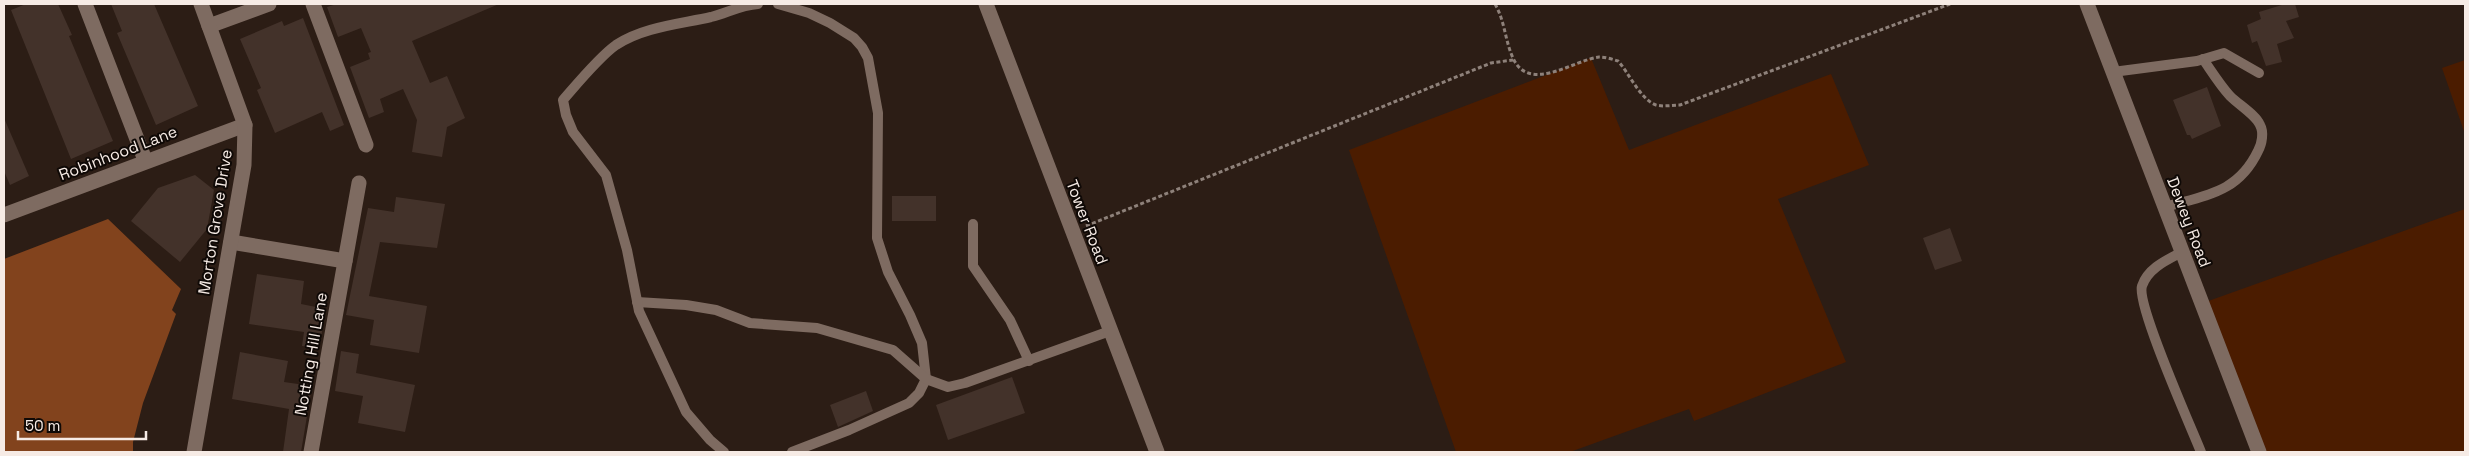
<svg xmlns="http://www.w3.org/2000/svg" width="2469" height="456" viewBox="0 0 2469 456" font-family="'Space Grotesk',sans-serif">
  <rect width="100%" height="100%" fill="#2c1d15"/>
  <g fill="#4b1c00">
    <polygon points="1591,58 1629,150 1831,74 1869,165 1778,199 1846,362 1694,421 1689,409 1570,452 1456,452 1349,150"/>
    <polygon points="2465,60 2465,134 2442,68"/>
    <polygon points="2465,209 2465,452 2255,452 2200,304"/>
  </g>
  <polygon fill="#82431d" points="108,219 181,289 172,310 176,314 143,403 133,442 133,452 4,452 4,259"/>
  <g fill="#43322a">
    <polygon points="26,4 58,4 72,35 69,36 113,141 71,159 11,10"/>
    <polygon points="111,4 154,4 198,106 156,125 117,33 122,31"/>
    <polygon points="337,4 499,4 412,41 430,83 447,76 465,118 447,127 442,157 412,152 417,120 403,89 380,99 384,112 369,118 350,67 370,59 368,53 371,52 361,28 338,37 327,7"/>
    <polygon points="2285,4 2295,4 2299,17 2286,21 2294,38 2277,44 2282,62 2266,66 2257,41 2252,43 2247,25 2261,19 2259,12"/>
    <polygon points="303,18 344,125 330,131 322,112 275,133 257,90 261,88 240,39 282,21 284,26"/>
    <polygon points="2207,87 2221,126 2192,139 2190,135 2187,135 2173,100"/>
    <polygon points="4,118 29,176 10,185 4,171"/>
    <polygon points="195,175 214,190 207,229 180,262 131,221 158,188"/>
    <rect x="892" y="196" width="44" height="25"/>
    <polygon points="396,197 445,204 437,248 380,242 369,296 427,306 419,353 370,345 374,320 346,315 368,208 394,212"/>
    <polygon points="1950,228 1962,261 1935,270 1923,238"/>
    <polygon points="257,274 304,281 301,304 326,309 319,348 302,346 304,332 249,324"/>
    <polygon points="341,351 359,354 356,373 415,385 405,432 358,423 363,396 335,391"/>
    <polygon points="240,352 288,361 284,382 312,386 301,452 283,452 289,409 232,399"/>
    <polygon points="1012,377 1025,413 948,440 936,405"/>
    <polygon points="866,391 873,411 838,427 830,405"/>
  </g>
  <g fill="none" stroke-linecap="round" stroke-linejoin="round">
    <g stroke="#8e817a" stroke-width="3" stroke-dasharray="4 2.5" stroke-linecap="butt">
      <path d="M1495,4C1505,21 1505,41 1513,58C1529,94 1574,60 1599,57C1605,57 1612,59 1618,61C1629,73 1640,99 1656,105C1664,107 1672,105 1680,105L1950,4"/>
      <polyline points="1086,226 1491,63 1513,60"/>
    </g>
    <g stroke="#7e6b61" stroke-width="10">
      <polyline points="778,4 809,13 830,23 854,38 862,47 868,58 878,113 877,238 888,272 910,315 922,343 926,379 919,393 909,403 849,430 792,452"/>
      <polyline points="2113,72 2197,61 2224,53 2259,73"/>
      <path d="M2165,207C2206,195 2238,193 2258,151C2262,144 2264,132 2260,125C2256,115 2239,105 2230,96C2220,85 2212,72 2203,59"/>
      <polyline points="973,224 973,266 1010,320 1029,361"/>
      <path d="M2182,252C2167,260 2148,268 2142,286C2136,304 2191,427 2201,452"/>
      <polyline points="637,302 686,305 716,310 750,323 817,328 893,350 926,379 948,387 965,383 1110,331"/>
      <path d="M724,452L710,440L686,412L639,311L627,250L606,175L573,132L566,115L563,100C577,84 599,57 616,45C643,27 680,24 711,17C727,13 741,5 758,4"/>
    </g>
    <g stroke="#7e6b61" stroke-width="15">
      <polyline points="85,4 145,160"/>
      <polyline points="313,4 366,145"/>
      <polyline points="986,4 1157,452"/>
      <polyline points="2087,4 2259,452"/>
      <polyline points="209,26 269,4"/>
      <polyline points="4,215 245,125"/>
      <polyline points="231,242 345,261"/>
      <polyline points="194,452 244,165 245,125 201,4"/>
      <polyline points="311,452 359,183"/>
    </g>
  </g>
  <g text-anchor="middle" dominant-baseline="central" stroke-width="4" stroke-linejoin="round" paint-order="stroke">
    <g font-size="16" fill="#f6ebe5" stroke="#0f0906">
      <text transform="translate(118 153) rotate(-21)">Robinhood Lane</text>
      <text transform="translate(215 222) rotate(-81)">Morton Grove Drive</text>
      <text transform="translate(1087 222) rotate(69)">Tower Road</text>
      <text transform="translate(2189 222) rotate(69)">Dewey Road</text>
      <text transform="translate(311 354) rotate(-80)">Notting Hill Lane</text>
    </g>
  </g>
  <rect width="2469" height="456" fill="none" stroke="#f6ebe5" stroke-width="10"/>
  <path d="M18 431v8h128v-8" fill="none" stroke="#f6ebe5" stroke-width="2.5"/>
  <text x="25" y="431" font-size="15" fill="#f6ebe5" stroke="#0f0906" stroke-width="4" paint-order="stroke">50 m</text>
</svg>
